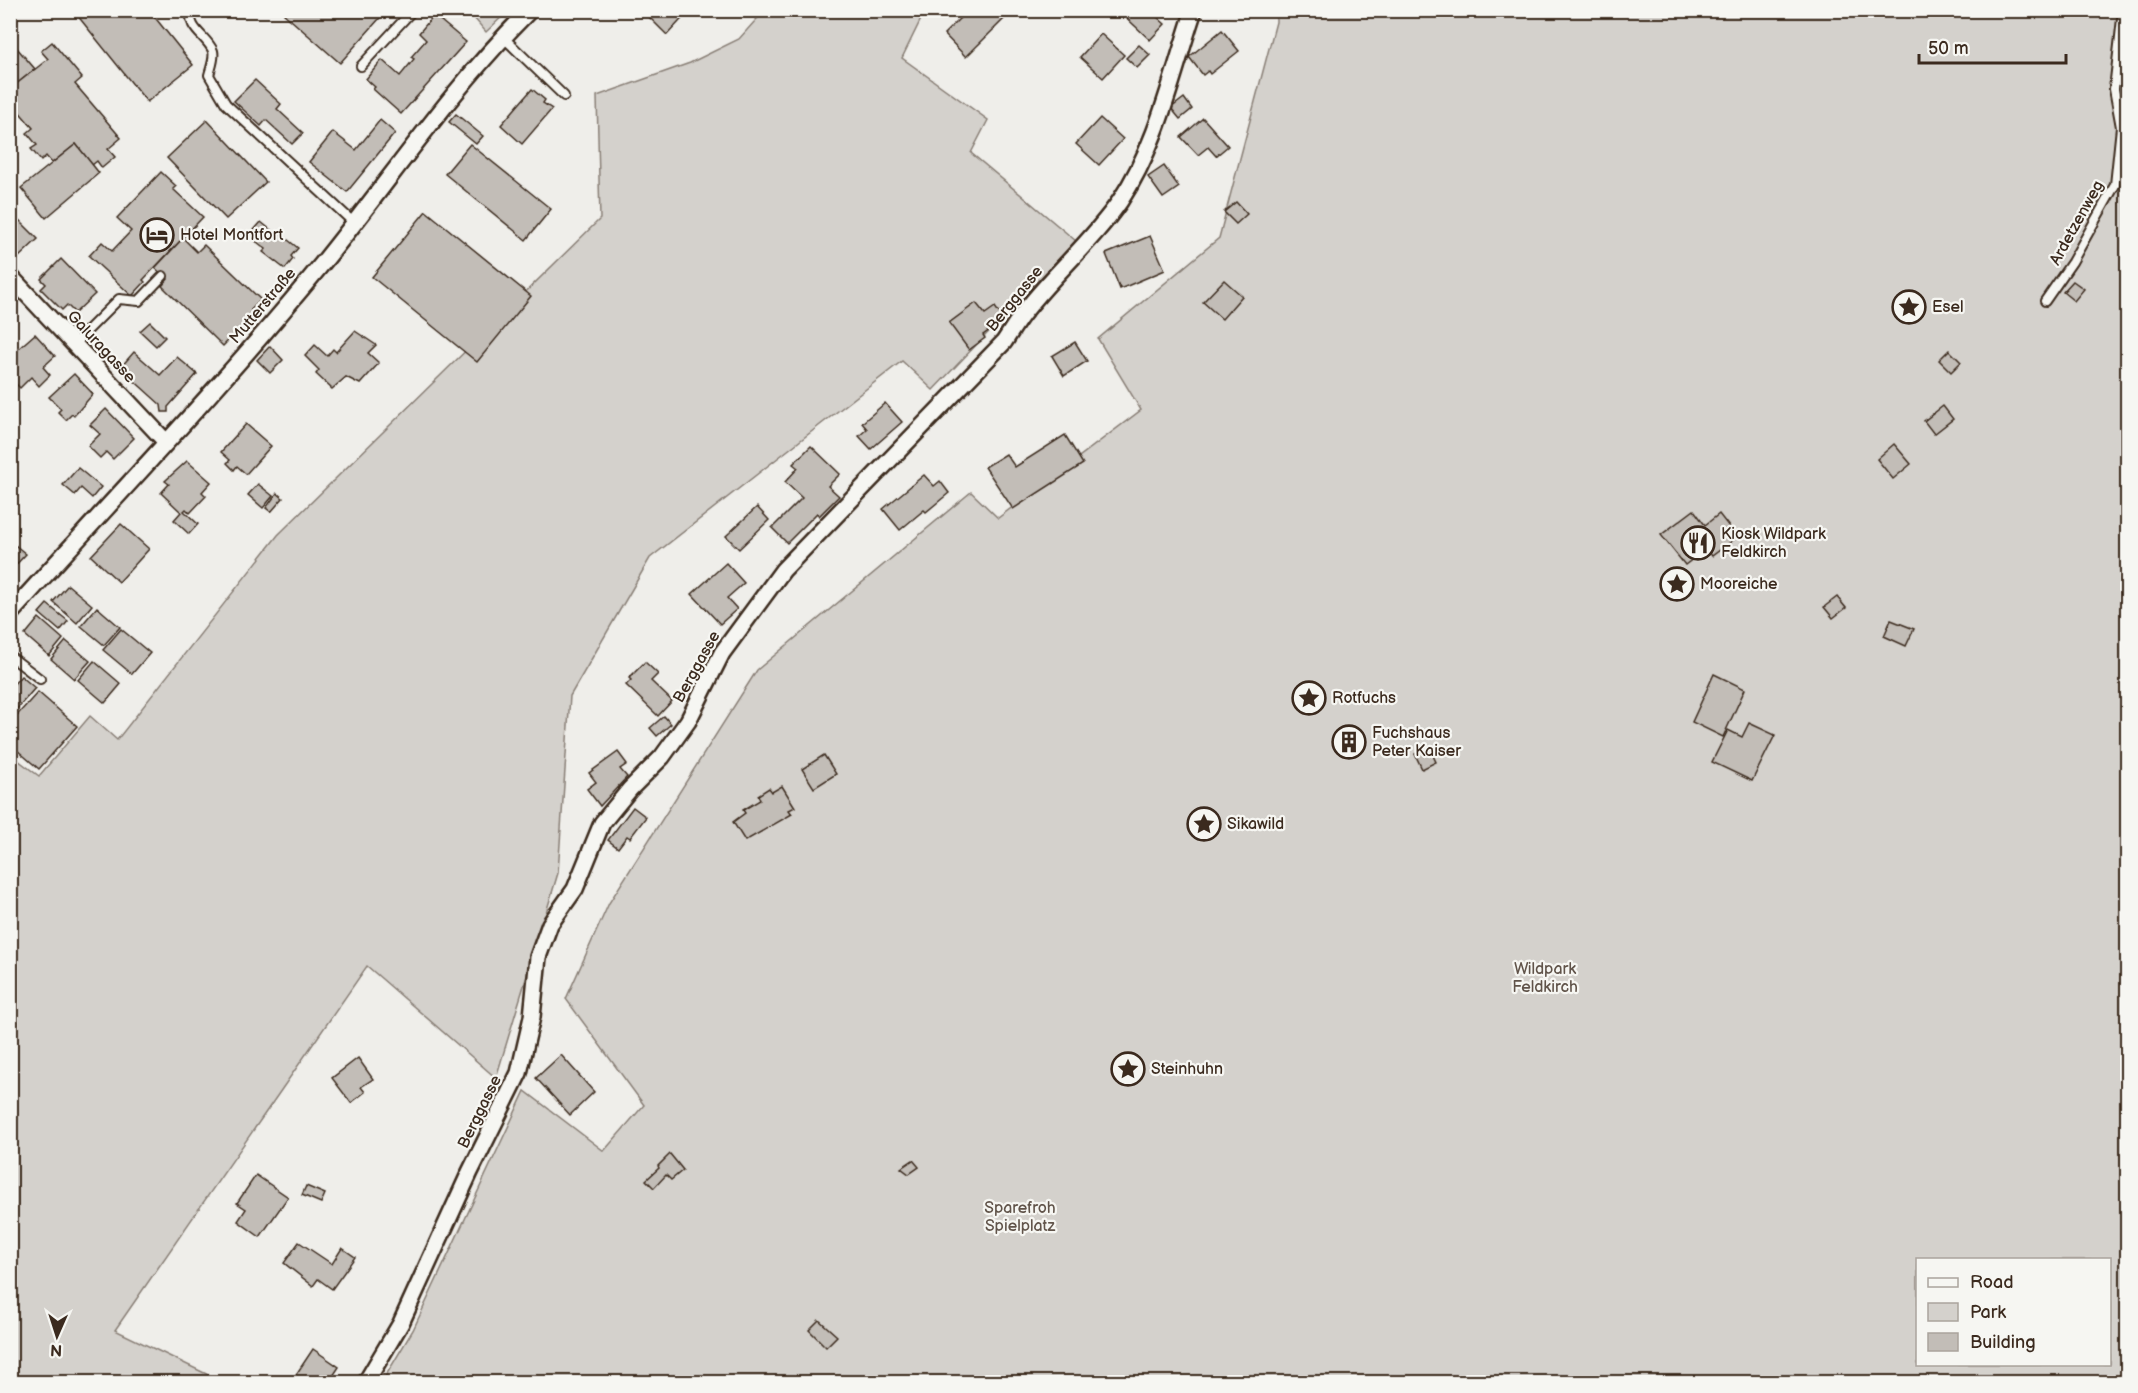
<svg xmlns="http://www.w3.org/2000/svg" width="2138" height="1393" viewBox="0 0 2138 1393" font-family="'Balsamiq Sans',sans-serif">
  <rect width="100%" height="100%" fill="#efeeea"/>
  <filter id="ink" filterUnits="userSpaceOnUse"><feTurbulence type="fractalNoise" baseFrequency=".0167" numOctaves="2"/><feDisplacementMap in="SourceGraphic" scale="12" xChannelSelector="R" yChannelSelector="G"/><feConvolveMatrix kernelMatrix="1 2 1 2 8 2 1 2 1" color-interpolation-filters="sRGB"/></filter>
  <g filter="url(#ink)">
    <g fill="#d4d1cc" stroke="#887e75" stroke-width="1.5" fill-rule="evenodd">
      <polygon points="468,11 508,11 486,32"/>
      <polygon points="764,11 925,11 902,58 988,120 971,153 1076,241 933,390 902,361 650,558 570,696 558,873 496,1078 367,966 115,1330 223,1382 11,1382 10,754 39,776 90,716 117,740 278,535 600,219 597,96 690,63 739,39"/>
      <path d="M1276,11H2127V1382H382L413,1330L525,1091L604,1151L644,1105L566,999L609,903L757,670L971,492L998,518L1141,410L1098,339L1219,238L1276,22ZM1918,1260H2110V1364H1918Z"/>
    </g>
    <g fill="#c2bdb7" stroke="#3b2a1e" stroke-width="1.5">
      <polygon points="73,10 149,10 193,65 147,102"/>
      <polygon points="287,10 387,10 340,63 284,14"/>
      <polygon points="642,10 690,10 667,35"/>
      <polygon points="968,10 1013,10 966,57 944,34"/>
      <polygon points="1118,10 1161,10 1156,16 1165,24 1150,40"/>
      <polygon points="434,15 466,42 401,114 373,89 375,87 366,79 382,60 400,76 414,59 411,57 426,40 419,33"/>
      <polygon points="1222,30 1239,51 1210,74 1208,71 1203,75 1189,57"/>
      <polygon points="1101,34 1124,55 1103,78 1080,57"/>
      <polygon points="10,40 35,69 10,89"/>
      <polygon points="52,42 82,78 75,84 121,138 108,149 115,157 102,168 97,161 92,165 76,144 52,163 46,156 41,161 31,149 37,145 27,133 33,128 10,101 10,89 48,59 41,51"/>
      <polygon points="1139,45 1150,55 1137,68 1126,58"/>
      <polygon points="255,80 281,104 277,109 303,133 292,144 266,120 261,126 234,101"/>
      <polygon points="532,89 545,100 543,103 552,109 522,144 501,125"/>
      <polygon points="1184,98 1192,109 1180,119 1171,108"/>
      <polygon points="456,114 483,136 476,144 449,122"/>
      <polygon points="1100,118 1123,139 1099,165 1076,144"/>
      <polygon points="1203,118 1228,146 1216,156 1208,147 1198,155 1181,137"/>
      <polygon points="207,120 266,182 226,219 167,158"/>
      <polygon points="380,120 395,133 347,192 309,162 333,132 356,150"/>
      <polygon points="76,144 99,173 46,218 21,188"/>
      <polygon points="470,144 551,209 526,240 445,174"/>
      <polygon points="1164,166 1179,187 1163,198 1148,177"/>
      <polygon points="161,172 176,186 173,189 203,217 143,280 145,282 132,296 89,256 102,242 112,251 131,231 117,218"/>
      <polygon points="1236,202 1247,214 1236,224 1224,212"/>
      <polygon points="10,211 38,239 19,257 10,248"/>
      <polygon points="426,211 531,296 477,362 372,277"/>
      <polygon points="261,222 276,234 278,232 298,248 291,256 293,259 285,269 263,252 266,249 249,236"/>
      <polygon points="1150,236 1165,270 1120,289 1106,254"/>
      <polygon points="183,238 197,252 204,245 261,300 251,310 255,313 223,346 162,286 168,279 155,268"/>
      <polygon points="61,259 95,294 75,313 67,305 62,310 41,289 46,284 41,279"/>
      <polygon points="1224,280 1242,296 1222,319 1203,302"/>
      <polygon points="2073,281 2084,289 2074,301 2063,292"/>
      <polygon points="976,303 985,314 995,307 1004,320 983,335 985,338 969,350 949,323"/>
      <polygon points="150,322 165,337 156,346 140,331"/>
      <polygon points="355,331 376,345 368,353 379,363 360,384 346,377 332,389 316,374 319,370 305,356 315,345 327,356 333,349 336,352"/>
      <polygon points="35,334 55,356 43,367 50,375 39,386 31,377 20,388 10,378 10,356"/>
      <polygon points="1075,342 1087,361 1064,376 1052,356"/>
      <polygon points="270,346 283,360 270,373 257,360"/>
      <polygon points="1949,350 1961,362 1951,372 1939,360"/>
      <polygon points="134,352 160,375 177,357 197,374 168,407 168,412 162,412 161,405 120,368"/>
      <polygon points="74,374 93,394 74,416 72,414 66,420 58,412 61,409 49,397"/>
      <polygon points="885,403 902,422 871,449 859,436 867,429 862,423"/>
      <polygon points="1943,406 1953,419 1934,434 1924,421"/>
      <polygon points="106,409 134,438 113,459 106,452 100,458 88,446 100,434 90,425"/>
      <polygon points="246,424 271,446 246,474 237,466 234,470 227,463 230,460 221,452"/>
      <polygon points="1065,435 1083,464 1013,509 985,467 1006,454 1015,467"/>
      <polygon points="1894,444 1911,464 1893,479 1877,459"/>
      <polygon points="811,446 840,474 828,486 839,496 819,516 817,513 787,543 772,528 802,498 785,482 798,468 793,464"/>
      <polygon points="187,461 211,482 202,492 206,496 190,513 186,509 184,511 198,524 189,534 174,520 181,512 161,493 169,484 165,481"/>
      <polygon points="78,468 101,487 92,498 81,488 75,495 63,485"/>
      <polygon points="924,475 934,486 940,481 949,493 926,512 924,510 900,530 883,509"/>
      <polygon points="258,484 273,496 263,508 248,495"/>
      <polygon points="277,493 283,498 271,512 266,508"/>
      <polygon points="757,507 769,520 739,549 726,536"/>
      <polygon points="1694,510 1705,525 1719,514 1737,537 1712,556 1706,549 1685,565 1661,535"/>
      <polygon points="121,524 149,549 119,582 91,556"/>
      <polygon points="10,541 26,554 10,571"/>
      <polygon points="726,563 744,583 727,598 737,609 720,624 692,594"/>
      <polygon points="68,585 92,605 77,623 53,602"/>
      <polygon points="1837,597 1846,608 1833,618 1824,607"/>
      <polygon points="47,604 68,621 60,631 39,613"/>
      <polygon points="97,607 120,627 104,645 81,626"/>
      <polygon points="39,618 63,639 49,656 25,635"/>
      <polygon points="1891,620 1914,629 1906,646 1884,636"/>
      <polygon points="121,629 150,653 132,674 103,650"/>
      <polygon points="66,641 90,661 74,679 51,659"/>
      <polygon points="94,661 121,684 105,703 78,680"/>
      <polygon points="645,662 658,674 651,681 672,701 658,716 626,685 631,680 629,678"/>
      <polygon points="1714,674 1745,689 1723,737 1692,722"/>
      <polygon points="21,676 35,688 15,711 18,715 10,723 10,688"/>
      <polygon points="38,692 77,726 39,769 10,744 10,723"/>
      <polygon points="664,716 671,724 657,736 650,728"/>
      <polygon points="1749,723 1775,735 1752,781 1712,762 1728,730 1742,737"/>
      <polygon points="1354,730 1362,745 1343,754 1336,740"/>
      <polygon points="1429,747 1436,762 1422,769 1415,754"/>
      <polygon points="618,752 627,764 620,769 627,777 600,806 587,789 596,782 589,773"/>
      <polygon points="824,755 836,774 814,788 802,769"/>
      <polygon points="782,786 795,807 789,810 792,814 745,841 733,822 745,813 743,810 760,800 758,795 769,788 772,792"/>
      <polygon points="633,807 646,817 630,838 627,836 618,848 608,840"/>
      <polygon points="561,1055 594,1092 570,1115 536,1078"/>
      <polygon points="358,1058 373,1079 361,1087 365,1092 351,1103 332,1078"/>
      <polygon points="670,1154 683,1170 671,1180 666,1175 654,1188 646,1180 659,1168 658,1166"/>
      <polygon points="913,1160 919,1167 909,1174 901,1168"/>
      <polygon points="256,1175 288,1197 260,1237 238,1221 246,1209 237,1203"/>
      <polygon points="306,1186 325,1194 321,1203 302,1195"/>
      <polygon points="299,1242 332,1264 342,1248 355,1257 332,1289 318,1279 313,1286 284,1263"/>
      <polygon points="819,1320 837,1336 826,1347 809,1330"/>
      <polygon points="313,1349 339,1367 333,1376 343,1382 291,1382"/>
    </g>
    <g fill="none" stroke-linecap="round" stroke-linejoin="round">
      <defs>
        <g id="service">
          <path d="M192,10C186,29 207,36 213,51C215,58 211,67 209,75L226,104L354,223"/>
          <polyline points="503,37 564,96"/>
          <polyline points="361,66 413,10"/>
          <polyline points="2045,301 2072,262 2115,185 2121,127 2114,89 2123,10"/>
          <polyline points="74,344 119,299 139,301 163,276"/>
          <polyline points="10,656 40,679"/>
        </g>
        <g id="minor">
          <polyline points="10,276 166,442"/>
          <path d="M10,614C115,497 223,385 322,264C391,179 452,87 530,10"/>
          <path d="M366,1382L401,1323L470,1172L519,1073L532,1017L538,957L550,924L575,889L602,823L630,789L662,757L688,721L722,653L783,570L1004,342C1010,333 1016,323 1022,315C1052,275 1092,242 1120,201C1158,144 1172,75 1194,10"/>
        </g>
      </defs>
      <use href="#service" stroke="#3b2a1e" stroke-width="12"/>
      <use href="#minor" stroke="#3b2a1e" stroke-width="20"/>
      <use href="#service" stroke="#f6f6f2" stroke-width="8"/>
      <use href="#minor" stroke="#f6f6f2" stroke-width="15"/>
    </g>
  </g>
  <defs>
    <symbol id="hotel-ring" viewBox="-11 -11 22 22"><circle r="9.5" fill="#f6f6f2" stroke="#3b2a1e" stroke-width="1.5"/><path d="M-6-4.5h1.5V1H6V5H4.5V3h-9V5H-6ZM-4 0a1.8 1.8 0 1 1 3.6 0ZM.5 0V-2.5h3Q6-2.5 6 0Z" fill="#3b2a1e"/></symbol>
    <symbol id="sight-ring" viewBox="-11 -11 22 22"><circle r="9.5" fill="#f6f6f2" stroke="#3b2a1e" stroke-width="1.5"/><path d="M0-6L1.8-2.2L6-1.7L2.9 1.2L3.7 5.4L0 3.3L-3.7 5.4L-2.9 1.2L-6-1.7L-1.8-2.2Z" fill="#3b2a1e"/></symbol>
    <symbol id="restaurant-ring" viewBox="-11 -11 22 22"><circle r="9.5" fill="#f6f6f2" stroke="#3b2a1e" stroke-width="1.5"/><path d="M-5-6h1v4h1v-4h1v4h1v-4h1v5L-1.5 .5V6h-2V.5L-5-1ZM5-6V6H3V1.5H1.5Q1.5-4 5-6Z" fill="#3b2a1e"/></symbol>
    <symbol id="building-ring" viewBox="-11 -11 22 22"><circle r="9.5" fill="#f6f6f2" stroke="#3b2a1e" stroke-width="1.5"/><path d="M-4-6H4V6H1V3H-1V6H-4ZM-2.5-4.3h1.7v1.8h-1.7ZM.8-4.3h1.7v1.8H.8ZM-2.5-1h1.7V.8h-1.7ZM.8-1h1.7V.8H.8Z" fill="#3b2a1e"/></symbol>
  </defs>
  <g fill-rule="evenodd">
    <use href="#hotel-ring" x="138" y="216" width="38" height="38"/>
    <use href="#sight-ring" x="1890" y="288" width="38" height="38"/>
    <use href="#restaurant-ring" x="1679" y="524" width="38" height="38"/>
    <use href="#sight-ring" x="1658" y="565" width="38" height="38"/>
    <use href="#sight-ring" x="1290" y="679" width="38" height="38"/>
    <use href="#building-ring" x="1330" y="723" width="38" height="38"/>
    <use href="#sight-ring" x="1185" y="805" width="38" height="38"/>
    <use href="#sight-ring" x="1109" y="1050" width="38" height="38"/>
  </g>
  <g text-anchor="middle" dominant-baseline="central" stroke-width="4.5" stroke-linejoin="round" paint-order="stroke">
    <g font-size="16" fill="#3b2a1e" stroke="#f6f6f2">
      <text transform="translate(2077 223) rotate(-61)">Ardetzenweg</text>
      <text transform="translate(1015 299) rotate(-51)">Berggasse</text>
      <text transform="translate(263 306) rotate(-50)">Mutterstraße</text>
      <text transform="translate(101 347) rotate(47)">Galuragasse</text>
      <text transform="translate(697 667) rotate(-61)">Berggasse</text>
      <text transform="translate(480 1112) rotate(-64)">Berggasse</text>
    </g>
    <g font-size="16" fill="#3b2a1e" stroke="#f6f6f2" text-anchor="start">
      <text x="180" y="235">Hotel Montfort</text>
      <text x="1932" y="307">Esel</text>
      <text x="1721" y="534">Kiosk Wildpark<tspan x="1721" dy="18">Feldkirch</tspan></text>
      <text x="1700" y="584">Mooreiche</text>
      <text x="1332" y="698">Rotfuchs</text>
      <text x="1372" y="733">Fuchshaus<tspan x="1372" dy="18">Peter Kaiser</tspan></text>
      <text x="1227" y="824">Sikawild</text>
      <text x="1151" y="1069">Steinhuhn</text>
    </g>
    <g font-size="16" fill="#61544a" stroke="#f6f6f2">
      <text x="1545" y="969">Wildpark<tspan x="1545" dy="18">Feldkirch</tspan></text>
      <text x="1020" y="1208">Sparefroh<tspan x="1020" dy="18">Spielplatz</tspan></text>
    </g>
  </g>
  <rect width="2138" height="1393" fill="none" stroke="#f6f6f2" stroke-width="36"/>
  <rect x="18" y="18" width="2102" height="1357" fill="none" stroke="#3b2a1e" stroke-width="2" filter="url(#ink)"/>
  <rect x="1916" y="1258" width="195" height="108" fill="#f6f6f2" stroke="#aba49d" stroke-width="1.5"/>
  <rect x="1928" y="1278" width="30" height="9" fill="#f6f6f2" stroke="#aba49d" stroke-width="1.5"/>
  <text x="1970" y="1288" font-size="18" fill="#3b2a1e">Road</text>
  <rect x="1928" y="1303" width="30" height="18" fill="#d4d1cc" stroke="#aba49d" stroke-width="1.5"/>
  <text x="1970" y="1318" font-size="18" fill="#3b2a1e">Park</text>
  <rect x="1928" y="1333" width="30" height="18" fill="#c2bdb7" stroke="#aba49d" stroke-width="1.5"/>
  <text x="1970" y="1348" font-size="18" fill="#3b2a1e">Building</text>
  <g transform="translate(57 1336) rotate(183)" stroke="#f6f6f2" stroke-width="4.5" paint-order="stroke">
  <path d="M0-4.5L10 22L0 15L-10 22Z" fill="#3b2a1e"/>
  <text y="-9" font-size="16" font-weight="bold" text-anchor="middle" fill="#3b2a1e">N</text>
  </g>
  <path d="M1919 54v9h147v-9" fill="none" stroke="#3b2a1e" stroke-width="3"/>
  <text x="1928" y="54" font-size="18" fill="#3b2a1e" stroke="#f6f6f2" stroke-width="4.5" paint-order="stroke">50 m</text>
</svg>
